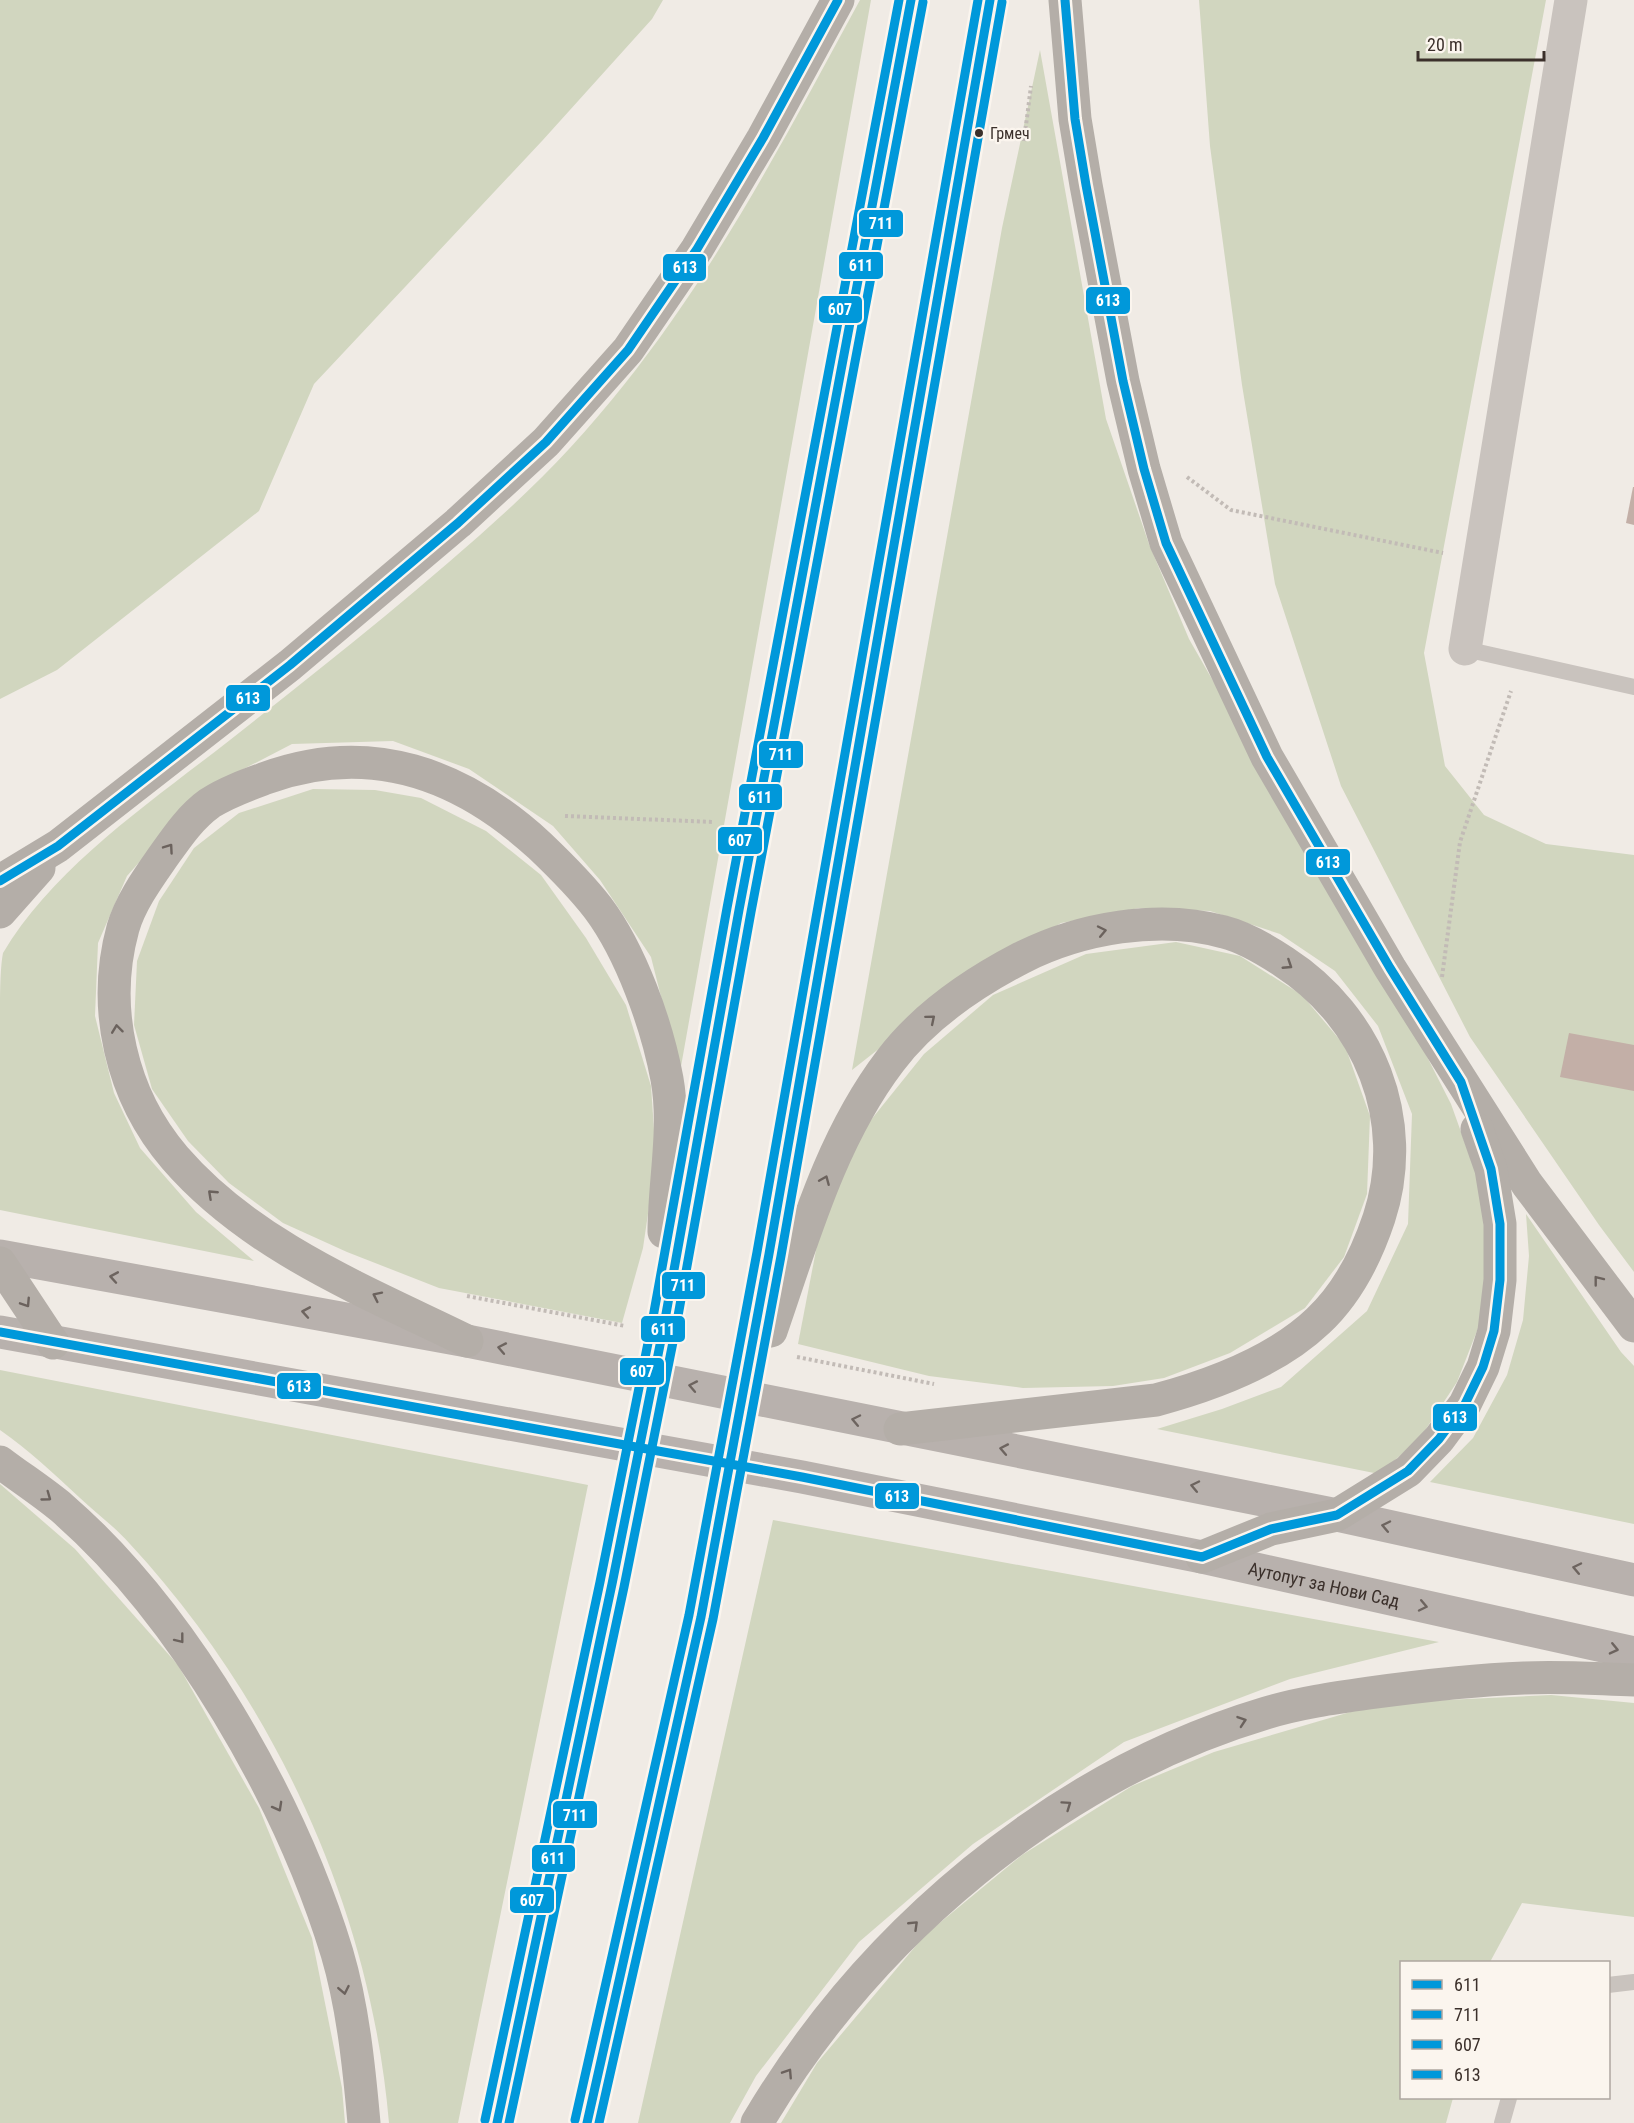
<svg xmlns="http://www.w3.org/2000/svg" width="1634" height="2123" viewBox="0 0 1634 2123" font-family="'Roboto Condensed',sans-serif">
  <rect width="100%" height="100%" fill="#f0ebe5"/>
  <g fill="#d1d6bf">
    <polygon points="0,0 663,0 652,19 542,141 314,384 259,511 57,670 0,699"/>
    <path d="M860,0H871L680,1072L651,957L600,880L553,826L469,769L393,741L292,744L203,790L127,876L98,943L95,1016L114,1093L140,1148L196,1212L254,1261L0,1210C0,1145 0,1080 0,1015C0,998 0,968 3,953C54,867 152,801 230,740C326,664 422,589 512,506C669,361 760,184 860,0Z"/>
    <polygon points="1199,0 1546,0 1424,653 1445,766 1484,815 1546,844 1634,855 1634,1272 1599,1225 1470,1037 1341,786 1275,584 1242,385 1210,146"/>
    <polygon points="1040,50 1106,419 1149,544 1189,639 1418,1039 1451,1104 1480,1185 1487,1257 1482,1318 1457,1382 1420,1438 1379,1474 1157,1429 1222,1409 1281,1387 1367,1311 1408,1224 1412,1114 1378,1026 1335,971 1280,934 1210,911 1139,908 1061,923 956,988 852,1070 1002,228"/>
    <polygon points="313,789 375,790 421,798 486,831 541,875 586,938 626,1005 651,1086 656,1159 643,1248 622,1323 439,1288 347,1252 283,1223 229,1183 188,1141 152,1089 134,1025 137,961 159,901 194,848 239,813"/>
    <polygon points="1176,942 1240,956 1302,995 1345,1046 1370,1116 1367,1194 1344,1257 1305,1308 1230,1353 1164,1378 1113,1386 1023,1388 929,1376 798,1344 822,1219 858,1136 924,1054 993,995 1086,954"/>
    <polygon points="1526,1214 1621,1352 1634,1366 1634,1524 1430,1482 1473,1438 1507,1375 1523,1320 1529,1256"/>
    <path d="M0,1370L588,1485L458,2123H389C371,1910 275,1701 130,1544C115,1527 96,1513 80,1498C54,1474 29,1450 0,1430Z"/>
    <polygon points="0,1484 75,1549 178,1665 259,1808 312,1938 342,2088 345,2123 0,2123"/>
    <polygon points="773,1520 1439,1642 1290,1679 1124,1742 973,1844 859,1942 756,2076 730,2123 638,2123"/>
    <polygon points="1551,1695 1634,1703 1634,1917 1522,1903 1490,1962 1402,1962 1402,2098 1453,2098 1446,2123 781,2123 817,2063 925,1935 1022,1855 1132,1786 1214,1752 1381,1703"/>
  </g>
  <g fill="#c3afa7">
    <polygon points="1633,487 1634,487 1634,525 1626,523"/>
    <polygon points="1569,1033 1634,1045 1634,1091 1560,1077"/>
  </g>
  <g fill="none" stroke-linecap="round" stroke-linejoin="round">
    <g stroke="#c2bbb6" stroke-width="4" stroke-dasharray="3 3" stroke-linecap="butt">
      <polyline points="1024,141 1031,86"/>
      <polyline points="1187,477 1231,510 1443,553"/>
      <polyline points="565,816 714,822"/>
      <polyline points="1442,977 1460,842 1511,691"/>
      <polyline points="467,1296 625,1326"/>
      <polyline points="797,1357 934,1384"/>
    </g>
    <g stroke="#c9c3be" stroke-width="16">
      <polyline points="1465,649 1634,687"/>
      <polyline points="1608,1985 1634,1982"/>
      <polyline points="1502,2123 1509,2098"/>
    </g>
    <polyline stroke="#c9c3be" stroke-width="33" points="1465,649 1571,0"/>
    <g stroke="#b8b1ad" stroke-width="33">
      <polyline points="0,1256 467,1341 1337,1515 1634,1580"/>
      <path id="s1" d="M0,1332L802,1477L1202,1557L1634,1653"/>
    </g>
    <g stroke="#b4aea8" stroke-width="33">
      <polyline points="1065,0 1075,119 1086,185 1123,381 1144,469 1166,543 1267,757 1390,968 1527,1184 1634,1326"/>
      <polyline points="0,881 58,846 290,665 458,523 546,442 628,350 697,249 763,138 838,0"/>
      <polyline points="0,912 39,868"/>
      <polyline points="0,1263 53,1343"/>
      <path d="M771,1331C803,1239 830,1140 890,1061C923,1017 973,983 1021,958C1080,928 1159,914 1224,932C1244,937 1266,950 1284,962C1369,1017 1411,1120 1379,1218C1366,1257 1348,1293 1318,1321C1275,1362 1212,1385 1156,1400L900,1429"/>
      <path d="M467,1341C365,1291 251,1246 175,1158C121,1095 101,1008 123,928C130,904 146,881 160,861C175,840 189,818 210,803C227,792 247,785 266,778C370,740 462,774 540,846C561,866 581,886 598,908C631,952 657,1025 667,1079C676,1129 664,1182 664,1232"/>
      <path d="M0,1462C21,1478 43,1492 62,1508C184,1614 290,1799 337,1953C353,2007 359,2067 364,2123"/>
      <polyline points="1202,1557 1271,1529 1337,1515 1408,1471 1439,1439 1465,1404 1483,1367 1494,1331 1500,1280 1500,1224 1491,1169 1477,1129"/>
      <polyline points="497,2123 612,1584 664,1325 739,910 911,0"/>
      <polyline points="587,2123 701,1617 769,1254 990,0"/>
      <path d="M757,2123C868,1935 1055,1776 1266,1713C1299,1703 1334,1698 1369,1693C1421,1686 1472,1680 1524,1678C1561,1676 1598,1679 1634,1680"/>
    </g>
    <defs>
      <g id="bus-1">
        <polyline points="497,2123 612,1584 664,1325 739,910 911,0"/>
        <polyline points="587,2123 701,1617 769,1254 990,0"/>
      </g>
      <g id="bus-2">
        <polyline points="509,2123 624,1587 676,1327 751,912 923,2"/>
        <polyline points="599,2123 713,1619 781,1256 1002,2"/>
      </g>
      <g id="bus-3">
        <polyline points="485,2120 600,1582 652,1323 727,908 899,0"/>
        <polyline points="575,2120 689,1615 757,1252 978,0"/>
      </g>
      <g id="bus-4">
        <polyline points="0,881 58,846 290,665 458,523 546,442 628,350 697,249 763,138 838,0"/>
        <polyline points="0,1332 802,1477 1202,1557 1271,1529 1337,1515 1408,1471 1439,1439 1465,1404 1483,1367 1494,1331 1500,1280 1500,1224 1491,1169 1461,1082 1390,968 1267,757 1166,543 1144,469 1123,381 1086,185 1075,119 1065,0"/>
      </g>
    </defs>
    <use href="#bus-1" stroke="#fbf5ee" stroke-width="14"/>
    <use href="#bus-2" stroke="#fbf5ee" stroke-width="14"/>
    <use href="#bus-3" stroke="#fbf5ee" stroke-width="14"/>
    <use href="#bus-4" stroke="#fbf5ee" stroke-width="14"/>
    <use href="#bus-1" stroke="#0098da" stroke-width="9"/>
    <use href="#bus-2" stroke="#0098da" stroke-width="9"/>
    <use href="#bus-3" stroke="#0098da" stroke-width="9"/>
    <use href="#bus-4" stroke="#0098da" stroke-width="9"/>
  </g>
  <defs><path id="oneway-chevron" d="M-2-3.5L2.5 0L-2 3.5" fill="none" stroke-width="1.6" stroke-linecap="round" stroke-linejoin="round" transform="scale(1.5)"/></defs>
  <g stroke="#6b625d">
    <use href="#oneway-chevron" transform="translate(169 848) rotate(-55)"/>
    <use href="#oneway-chevron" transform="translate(1102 931) rotate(-12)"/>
    <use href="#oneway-chevron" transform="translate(1288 965) rotate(33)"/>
    <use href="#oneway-chevron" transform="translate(931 1019) rotate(-40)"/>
    <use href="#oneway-chevron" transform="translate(117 1029) rotate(-97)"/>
    <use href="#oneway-chevron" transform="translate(825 1180) rotate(-67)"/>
    <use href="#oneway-chevron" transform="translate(212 1194) rotate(-137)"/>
    <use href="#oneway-chevron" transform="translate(1598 1280) rotate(-128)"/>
    <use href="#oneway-chevron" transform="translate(377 1296) rotate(-154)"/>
    <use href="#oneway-chevron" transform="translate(26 1303) rotate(57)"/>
    <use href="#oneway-chevron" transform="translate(47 1497) rotate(36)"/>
    <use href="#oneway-chevron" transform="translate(180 1639) rotate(52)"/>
    <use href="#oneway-chevron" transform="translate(1242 1721) rotate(-19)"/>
    <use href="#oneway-chevron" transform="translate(1067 1805) rotate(-35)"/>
    <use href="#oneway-chevron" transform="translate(278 1807) rotate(61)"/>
    <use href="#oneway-chevron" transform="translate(914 1925) rotate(-44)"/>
    <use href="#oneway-chevron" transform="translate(344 1990) rotate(79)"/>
    <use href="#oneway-chevron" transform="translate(788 2073) rotate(-57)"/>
  </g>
  <g stroke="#6d645f">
    <use href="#oneway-chevron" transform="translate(114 1277) rotate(-170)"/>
    <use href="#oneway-chevron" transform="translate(306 1312) rotate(-170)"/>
    <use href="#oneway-chevron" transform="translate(502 1348) rotate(-169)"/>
    <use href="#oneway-chevron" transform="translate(693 1386) rotate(-169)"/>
    <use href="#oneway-chevron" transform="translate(856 1420) rotate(-168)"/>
    <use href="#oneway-chevron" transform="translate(1004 1449) rotate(-169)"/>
    <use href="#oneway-chevron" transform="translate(1195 1486) rotate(-168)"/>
    <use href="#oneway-chevron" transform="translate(1386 1526) rotate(-168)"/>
    <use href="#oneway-chevron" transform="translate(1577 1568) rotate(-168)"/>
    <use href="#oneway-chevron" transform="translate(1423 1606) rotate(12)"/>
    <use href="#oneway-chevron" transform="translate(1614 1649) rotate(13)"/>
  </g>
  <circle fill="#3b302b" stroke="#fbf5ee" stroke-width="2" cx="979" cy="133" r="5"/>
  <g text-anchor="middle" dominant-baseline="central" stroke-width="4.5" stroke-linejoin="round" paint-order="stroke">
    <g font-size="16" fill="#3b302b" stroke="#fbf5ee" text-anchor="start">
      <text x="990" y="133">Грмеч</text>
    </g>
    <g font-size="18" fill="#3b302b" stroke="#fbf5ee">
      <text stroke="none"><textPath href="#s1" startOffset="1348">Аутопут за Нови Сад</textPath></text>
    </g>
  </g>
  <g stroke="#fbf5ee" stroke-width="2">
    <rect x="858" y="209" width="46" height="29" rx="6" fill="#0098da"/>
    <rect x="838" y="251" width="46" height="29" rx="6" fill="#0098da"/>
    <rect x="662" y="253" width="45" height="29" rx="6" fill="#0098da"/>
    <rect x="1085" y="286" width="46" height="29" rx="6" fill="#0098da"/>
    <rect x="818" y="295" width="45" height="29" rx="6" fill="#0098da"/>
    <rect x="225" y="684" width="46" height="28" rx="6" fill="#0098da"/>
    <rect x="758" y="740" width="46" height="29" rx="6" fill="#0098da"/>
    <rect x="738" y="783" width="45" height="28" rx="6" fill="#0098da"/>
    <rect x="717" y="826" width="46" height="29" rx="6" fill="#0098da"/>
    <rect x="1305" y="848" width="46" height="28" rx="6" fill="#0098da"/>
    <rect x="661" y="1271" width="45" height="29" rx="6" fill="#0098da"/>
    <rect x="640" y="1315" width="46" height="28" rx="6" fill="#0098da"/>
    <rect x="619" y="1357" width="46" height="29" rx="6" fill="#0098da"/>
    <rect x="276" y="1372" width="46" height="28" rx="6" fill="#0098da"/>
    <rect x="1432" y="1403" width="46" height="29" rx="6" fill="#0098da"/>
    <rect x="874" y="1482" width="46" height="28" rx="6" fill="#0098da"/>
    <rect x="552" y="1800" width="46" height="29" rx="6" fill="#0098da"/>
    <rect x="531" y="1844" width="45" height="29" rx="6" fill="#0098da"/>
    <rect x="509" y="1886" width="46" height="28" rx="6" fill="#0098da"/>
  </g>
  <g font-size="16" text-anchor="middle" font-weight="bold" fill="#fff">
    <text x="881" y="229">711</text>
    <text x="861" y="271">611</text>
    <text x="685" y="273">613</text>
    <text x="1108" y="306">613</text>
    <text x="840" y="315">607</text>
    <text x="248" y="704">613</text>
    <text x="781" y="760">711</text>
    <text x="760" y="803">611</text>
    <text x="740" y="846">607</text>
    <text x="1328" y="868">613</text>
    <text x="683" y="1291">711</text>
    <text x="663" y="1335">611</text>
    <text x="642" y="1377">607</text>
    <text x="299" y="1392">613</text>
    <text x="1455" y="1423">613</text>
    <text x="897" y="1502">613</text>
    <text x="575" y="1821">711</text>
    <text x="553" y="1864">611</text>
    <text x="532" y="1906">607</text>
  </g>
  <rect x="1400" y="1961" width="210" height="138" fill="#fbf5ee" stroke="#aea6a0" stroke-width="1.5"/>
  <rect x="1412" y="1980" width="30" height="9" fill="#0098da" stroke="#aea6a0" stroke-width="1.5"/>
  <text x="1454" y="1991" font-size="18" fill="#3b302b">611</text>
  <rect x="1412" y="2010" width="30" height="9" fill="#0098da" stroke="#aea6a0" stroke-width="1.5"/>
  <text x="1454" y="2021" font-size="18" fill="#3b302b">711</text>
  <rect x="1412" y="2040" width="30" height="9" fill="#0098da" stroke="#aea6a0" stroke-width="1.5"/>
  <text x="1454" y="2051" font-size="18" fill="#3b302b">607</text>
  <rect x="1412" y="2070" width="30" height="9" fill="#0098da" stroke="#aea6a0" stroke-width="1.5"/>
  <text x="1454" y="2081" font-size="18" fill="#3b302b">613</text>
  <path d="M1418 51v9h126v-9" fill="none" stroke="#3b302b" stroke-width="3"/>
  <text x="1427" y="51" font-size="18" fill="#3b302b" stroke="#fbf5ee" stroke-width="4.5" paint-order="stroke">20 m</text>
</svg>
